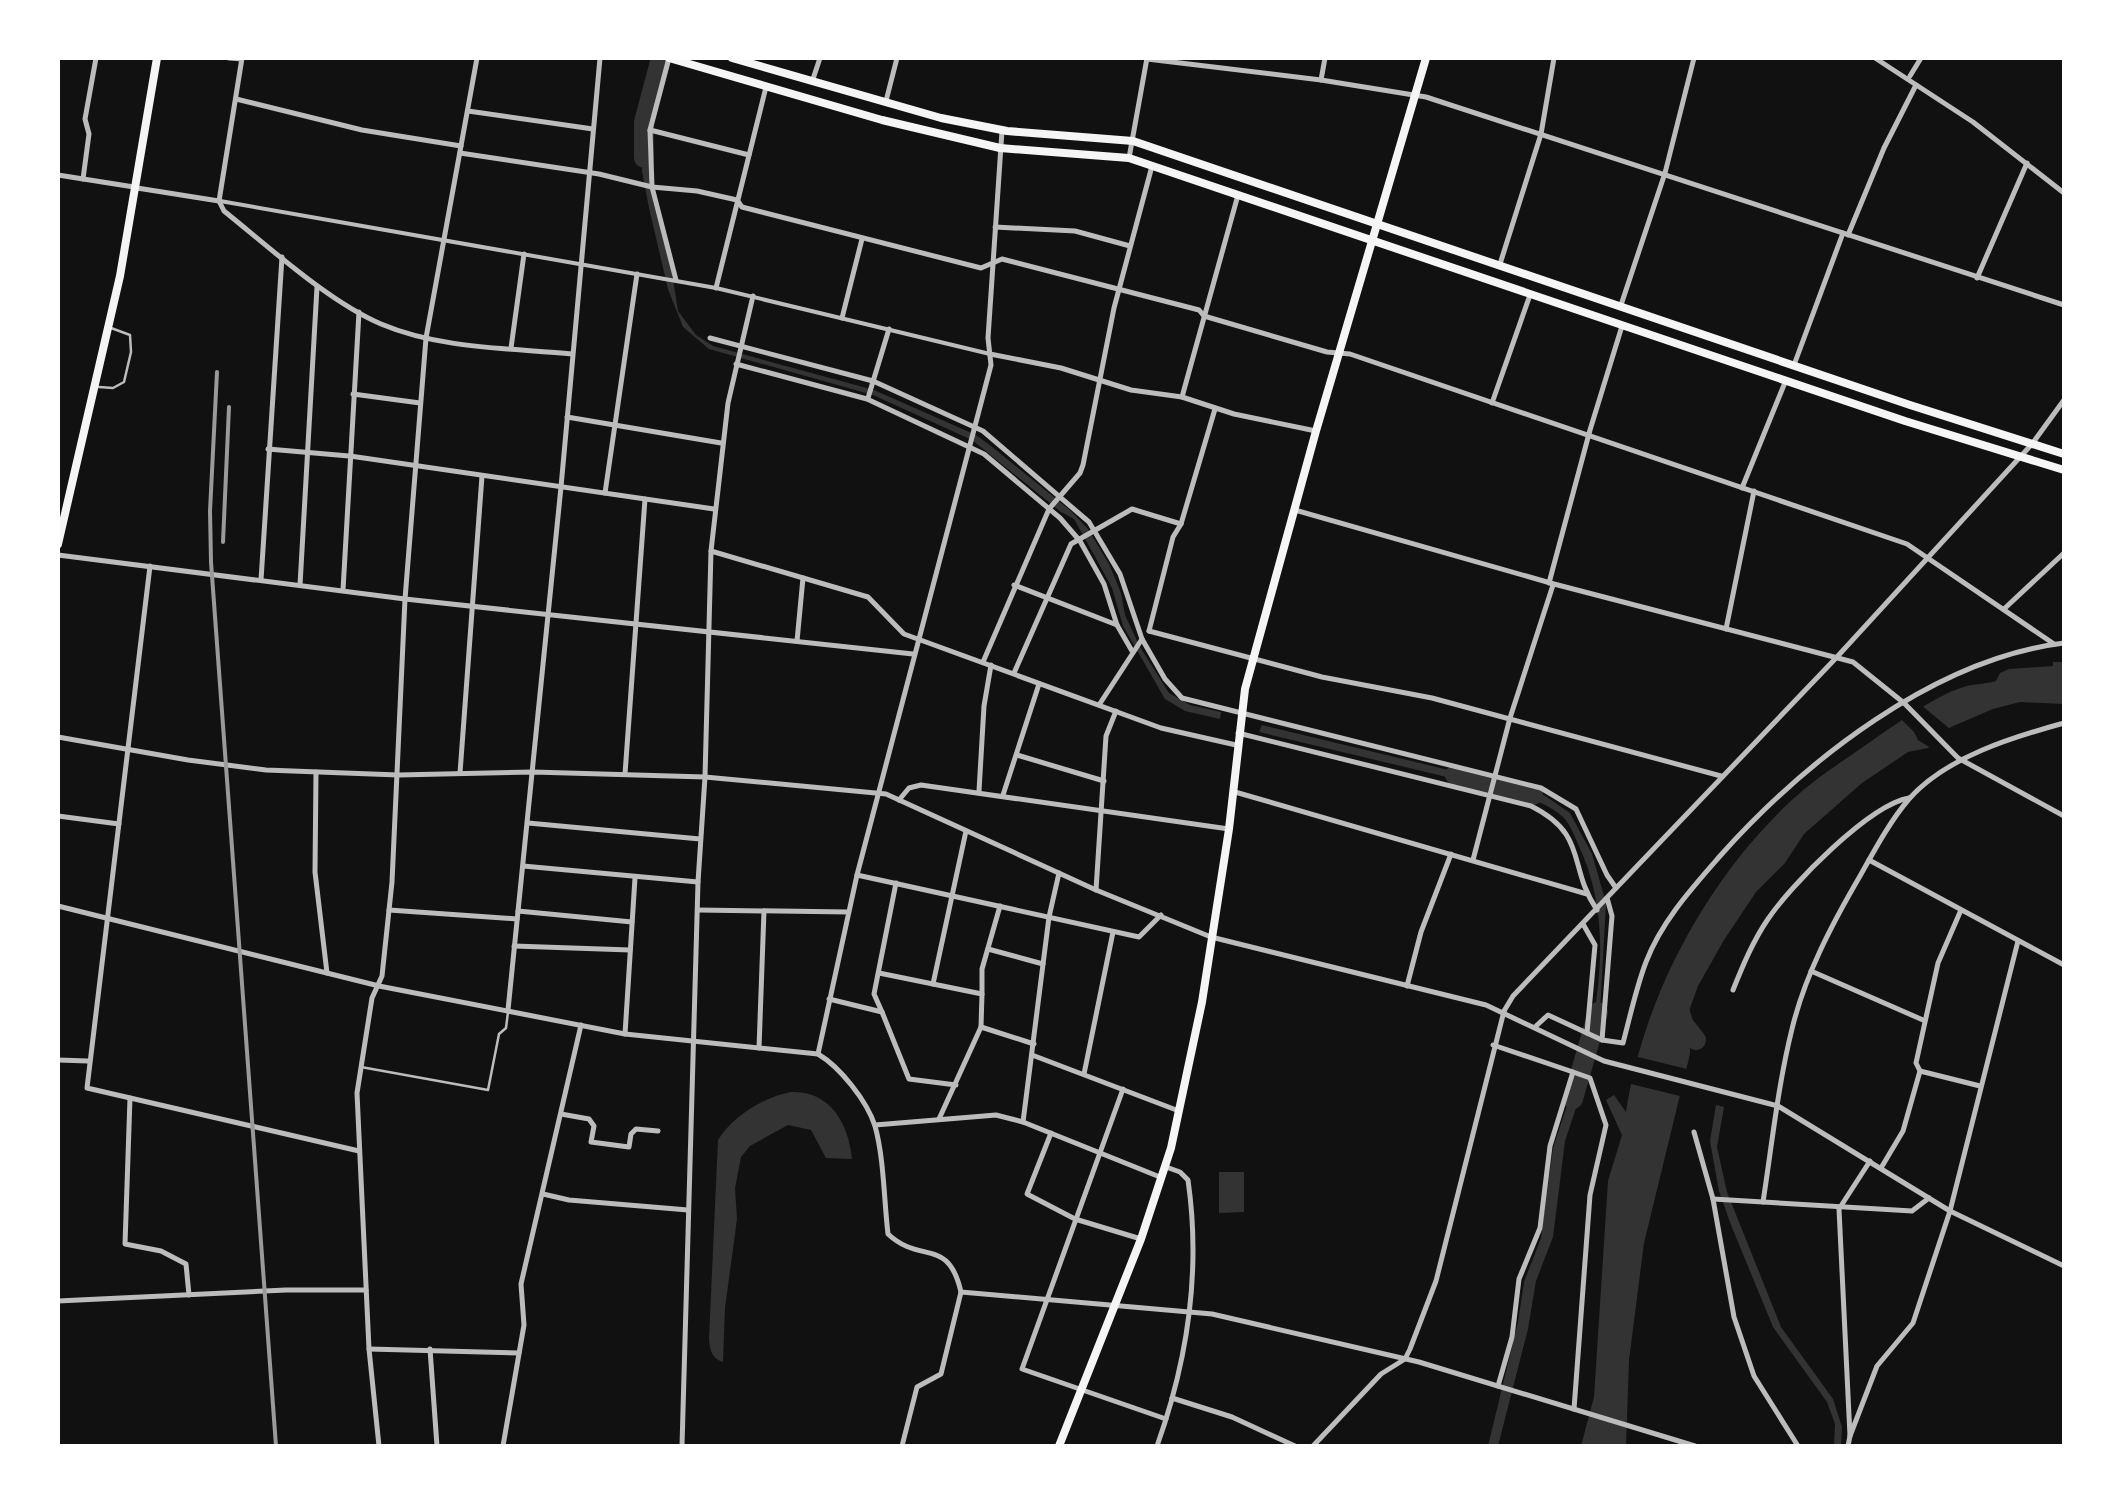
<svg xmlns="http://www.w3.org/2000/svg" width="2122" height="1504" viewBox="0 0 2122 1504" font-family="Rubik,sans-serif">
  <rect width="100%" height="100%" fill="#111"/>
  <g fill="#333">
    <polygon points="652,79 659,80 645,132 653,202 671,267 678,311 696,335 713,346 874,390 976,435 991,446 1071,511 1088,529 1109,564 1121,593 1125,615 1140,647 1169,693 1190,705 1221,712 1220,719 1185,711 1165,699 1123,626 1112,588 1093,553 1074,519 1061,512 972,440 873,395 709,349 683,327 668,289 649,208 642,171 644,136 640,123 648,110"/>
    <path d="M2053,662H2064V704L2020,702L1993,709L1951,727L1928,748L1908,752L1862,783L1804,834L1785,863L1756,892L1724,940L1698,986L1689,1011L1690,1054L1644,1243L1629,1360L1626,1446H1581L1594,1397L1608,1181L1622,1135L1606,1100L1614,1095L1626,1112C1643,997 1708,877 1793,799C1817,777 1846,759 1873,740C1896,724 1941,692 1967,686C1976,684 1986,684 1996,681L2000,673L2009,669L2053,666Z"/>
    <polygon points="1262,725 1482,778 1480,785 1259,732"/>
    <path d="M1508,784L1544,795L1570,813L1592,854L1606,903L1599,1032L1591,1030C1604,967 1606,903 1578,844C1574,835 1570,824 1563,817C1546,802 1526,797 1506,792Z"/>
    <polygon points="1576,1078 1585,1081 1565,1141 1553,1237 1536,1281 1528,1329 1498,1446 1488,1446 1518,1322 1524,1282 1541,1238 1553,1148"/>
    <path d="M791,1092C830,1090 849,1124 852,1159L826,1158L811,1130L788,1125L750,1146L741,1157L735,1188L737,1219L725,1308L723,1362C711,1358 710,1349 709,1339L718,1140C733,1116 764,1097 791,1092Z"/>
    <polygon points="1716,1105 1724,1107 1717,1147 1727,1192 1781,1327 1833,1399 1842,1427 1841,1446 1834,1446 1835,1424 1827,1402 1773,1327 1731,1225 1719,1191 1710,1141"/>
    <polygon points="1219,1172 1244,1172 1244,1212 1219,1213"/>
  </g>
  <g fill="#111">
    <polygon points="1920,704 1950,729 1951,734 1934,750 1918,740 1914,732 1899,717"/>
    <polygon points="1634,1056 1691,1070 1684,1097 1627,1083"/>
  </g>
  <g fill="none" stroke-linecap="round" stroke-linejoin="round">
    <g stroke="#333" stroke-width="20">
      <polyline points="644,158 644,122 661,58"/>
      <polyline points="1455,775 1533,795"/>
      <polyline points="1679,1010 1684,1025 1696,1040"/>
      <polyline points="1573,1099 1598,1012"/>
    </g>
    <g stroke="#bcbcbc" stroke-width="2.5">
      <polyline points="99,387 113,388 124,382 131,352 130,335 111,328"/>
      <polyline points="361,1067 488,1090 499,1034 506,1028 508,1012"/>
    </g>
    <polyline stroke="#bcbcbc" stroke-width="4" points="220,201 716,288 990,354"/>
    <g stroke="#bcbcbc" stroke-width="5">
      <polyline points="229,58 242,59"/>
      <polyline points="669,58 650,130 652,187 676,280"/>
      <polyline points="1875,58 1973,122 2064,193"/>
      <polyline points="1147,59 1321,80 1426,97 2064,305"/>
      <polyline points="1910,76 1921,58"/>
      <polyline points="1321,80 1325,58"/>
      <polyline points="812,82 820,58"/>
      <polyline points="236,99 362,130 461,146"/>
      <polyline points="886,101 897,58"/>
      <polyline points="468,111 593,129"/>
      <polyline points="650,130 749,155"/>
      <polyline points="460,153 599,174 652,187 697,191 737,200 742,207 981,268 1002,259 1199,310 1204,316 1327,352 1350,354 1907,544 2054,644"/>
      <polyline points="58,175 134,187"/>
      <polyline points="83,179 89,134 85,119 96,58"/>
      <polyline points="995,227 1075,231 1130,246"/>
      <polyline points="1848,235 1884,148 1916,85"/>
      <polyline points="1500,264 1541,134 1554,58"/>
      <polyline points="1977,278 2027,163"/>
      <polyline points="716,288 766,87"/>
      <polyline points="1621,305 1665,173 1694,58"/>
      <polyline points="842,318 862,239"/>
      <polyline points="426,338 477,58"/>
      <polyline points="710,338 873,381 983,431 1089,522 1120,574 1142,639 1165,679 1182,698 1541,788 1576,809 1607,875 1616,888"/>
      <polyline points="511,348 524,254"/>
      <polyline points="990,354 1061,368 1131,390 1182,397 1234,414 1316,431"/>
      <polyline points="736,364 867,399 984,454 1060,518 1080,541 1104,584 1117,625 1132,651"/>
      <polyline points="1794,365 1843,233"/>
      <polyline points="353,394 420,403"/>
      <polyline points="1182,397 1238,195"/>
      <polyline points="868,398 889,329"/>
      <polyline points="1492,403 1530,295"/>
      <polyline points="567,417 721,443"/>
      <polyline points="268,449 349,456"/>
      <polyline points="1742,488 1786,380"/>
      <polyline points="605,493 637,274"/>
      <polyline points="1295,510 1554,584 1853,662 1904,703 1958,758 2064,816"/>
      <polyline points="711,551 868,597 904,634 1161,728 1236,745"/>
      <polyline points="150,566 87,1088 359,1151"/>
      <polyline points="261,580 282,257"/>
      <polyline points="1549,583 1590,430 1622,326"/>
      <polyline points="300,585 317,287"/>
      <polyline points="1014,585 1117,625"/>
      <polyline points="343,590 359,312"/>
      <polyline points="2004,609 2064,553"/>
      <polyline points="1726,629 1754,491"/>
      <polyline points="1149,631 1322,677 1432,698 1721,776"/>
      <polyline points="1149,631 1173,537 1181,524 1215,409"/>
      <polyline points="797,641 803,578"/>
      <polyline points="983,662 1049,509 1080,473 1083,465 1114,308 1152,166"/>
      <polyline points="1014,673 1071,544 1132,509 1181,524"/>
      <polyline points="1099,705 1142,639"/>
      <path d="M1238,733L1531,806C1589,835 1567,866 1597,910"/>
      <polyline points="1017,755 1104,781"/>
      <polyline points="316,772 315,872 327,973"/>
      <polyline points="460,773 482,476"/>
      <polyline points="625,774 645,499"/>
      <polyline points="979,791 984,706 991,665"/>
      <polyline points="1235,792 1587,894"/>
      <polyline points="1003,795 1039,684"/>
      <polyline points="899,800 909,788 921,785 1229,829"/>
      <polyline points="58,816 119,824"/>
      <polyline points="528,823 700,839"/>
      <polyline points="1473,860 1510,718 1553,585"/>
      <polyline points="1869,860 2064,965"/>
      <polyline points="523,866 698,882"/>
      <polyline points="857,875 1139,937 1161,915"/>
      <polyline points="1096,890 1106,736 1116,711"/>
      <polyline points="389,910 517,919"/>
      <polyline points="698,910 848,912"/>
      <polyline points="518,911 632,922"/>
      <polyline points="1583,924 1595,945 1587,1033"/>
      <polyline points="514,946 630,950"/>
      <polyline points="988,949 1043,964"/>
      <polyline points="1811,971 1923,1020"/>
      <polyline points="879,973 982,994 981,1027 939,1119"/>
      <polyline points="933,984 966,831"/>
      <polyline points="1407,986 1421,932 1451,854"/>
      <path d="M1733,990C1743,965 1753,941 1768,919C1791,885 1869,805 1909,798"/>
      <polyline points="982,994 982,969 1000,906"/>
      <polyline points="829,999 882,1012 909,1079 956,1085"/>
      <polyline points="882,1012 874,994 896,883"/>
      <polyline points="981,1027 1034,1044"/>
      <path d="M1535,1027L1548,1015L1602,1040L1623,1043C1630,1017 1636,988 1646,962C1661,922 1692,888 1720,856C1805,761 1934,659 2064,643"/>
      <polyline points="625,1034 635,878"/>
      <polyline points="1602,1040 1612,916 1607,898"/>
      <polyline points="1493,1045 1573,1072 1550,1146 1540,1228 1519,1279 1512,1337 1498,1386"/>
      <polyline points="759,1048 764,911"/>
      <polyline points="1032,1055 1179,1111"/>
      <polyline points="58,1060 88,1061"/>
      <polyline points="1920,1071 1980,1086"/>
      <polyline points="1573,1072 1590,1078 1606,1125 1590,1195 1574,1409"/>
      <polyline points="1084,1074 1113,932"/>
      <polyline points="1123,1089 1022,1369 1166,1419"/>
      <polyline points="130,1098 125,1244 161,1251 186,1264 189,1295"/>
      <polyline points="561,1114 589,1119 594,1126 591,1142 629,1147 631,1134 636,1129 658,1131"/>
      <polyline points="1023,1122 1049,917 1059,873"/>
      <polyline points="875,1125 996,1115 1023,1122 1160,1177"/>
      <polyline points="1694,1132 1713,1199 1734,1317 1754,1376 1798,1446"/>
      <polyline points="1051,1133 1027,1194 1075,1219 1141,1239"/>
      <polyline points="1881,1168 1903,1131 1920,1071 1916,1063 1938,963 1961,910"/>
      <polyline points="543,1194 569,1200 688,1210"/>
      <polyline points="1713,1199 1912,1211 1929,1198"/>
      <path d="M1763,1202C1772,1144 1778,1085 1792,1029C1805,975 1832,924 1860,876C1874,851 1890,821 1909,799C1946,757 2013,737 2064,723"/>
      <polyline points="58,1301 286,1290 366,1290"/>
      <polyline points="369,1349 519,1353"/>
      <polyline points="430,1349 437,1446"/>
      <polyline points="1172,1398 1232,1417 1295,1446"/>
      <polyline points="1850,1436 1877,1366 1913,1323 1950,1211 2018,941"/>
      <polyline points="902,1446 917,1387 941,1374 961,1292"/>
      <path d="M1157,1446C1187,1362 1201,1270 1188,1180L1180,1172L1166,1167"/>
      <polyline points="1313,1446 1381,1374 1405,1359 1410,1349 1436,1281 1504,1011"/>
      <polyline points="1848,1446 1850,1436 1839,1209 1870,1161"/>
    </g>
    <g stroke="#bcbcbc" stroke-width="5">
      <polyline points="1129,158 1147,58"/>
      <polyline points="137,188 219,201"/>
      <path d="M219,201L224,211C269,247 329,302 381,324C440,349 509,348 572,354"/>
      <polyline points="219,201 242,58"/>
      <polyline points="350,456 714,509"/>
      <polyline points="58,555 405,599 913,654"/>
      <polyline points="58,737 188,760 266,770 398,775 533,772 705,777 886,794 1096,890 1211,937 1486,1005 1604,1061 1778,1106 1950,1211 2064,1266"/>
      <path d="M58,906L379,986L625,1034L818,1054C840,1067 867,1101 875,1126C884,1158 884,1201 888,1234C921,1265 948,1236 961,1292L1212,1314L1419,1362L1695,1446"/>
      <polyline points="508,1010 561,487 600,58"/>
      <polyline points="1504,1011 1513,996 1836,658 2032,444 2064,400"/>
      <polyline points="818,1054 857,875 991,365 988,338 1002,131"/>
      <polyline points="379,1446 369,1349 357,1093 372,998 382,976 392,882 405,599 426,338"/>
      <polyline points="503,1446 524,1325 521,1284 581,1025"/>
      <polyline points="682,1446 698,882 705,777 711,551 728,403 753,296"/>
    </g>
    <g stroke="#f5f5f5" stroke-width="8">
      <polyline points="669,58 882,120 1000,148 1129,158 1905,421 2064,470"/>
      <polyline points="732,58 941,118 1007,131 1133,141 1910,405 2064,454"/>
      <polyline points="1059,1446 1141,1239 1171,1148 1202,1002 1229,829 1245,689 1316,431 1426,58"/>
    </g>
    <polyline stroke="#f5f5f5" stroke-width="8" points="58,544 120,276 157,58"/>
    <g stroke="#9a9a9a" stroke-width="4">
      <polyline points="217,372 210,511 211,562 276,1446"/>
      <polyline points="223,542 229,407"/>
    </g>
  </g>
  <rect width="2122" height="1504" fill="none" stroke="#ffffff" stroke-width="120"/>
</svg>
